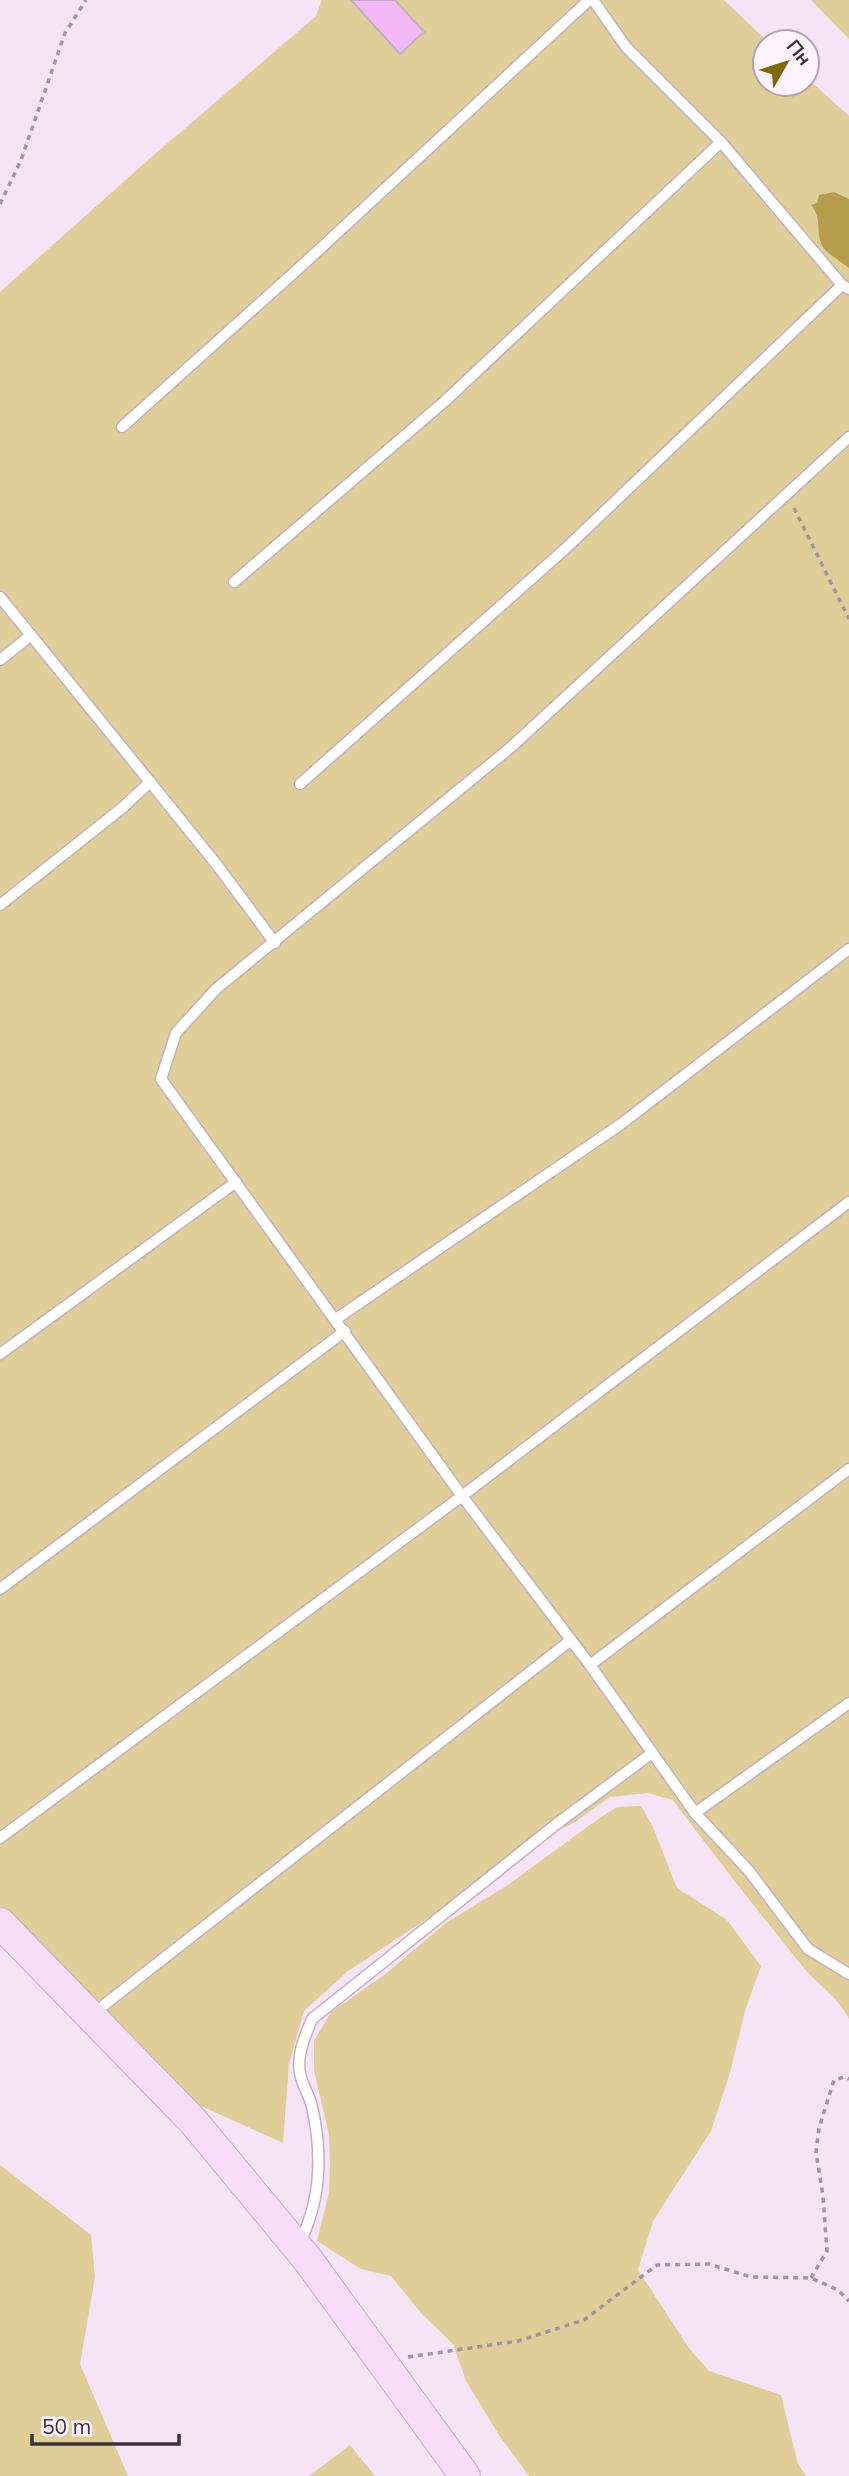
<svg xmlns="http://www.w3.org/2000/svg" width="849" height="2476" viewBox="0 0 849 2476" font-family="Mulish,sans-serif">
  <rect width="100%" height="100%" fill="#f6e3f6"/>
  <g fill="#dfce97">
    <path d="M322,0H724L768,42H765V84H807V78L849,116V2019C839,1998 818,1985 803,1967C759,1912 715,1857 673,1800L648,1793L610,1797L575,1822L521,1849L451,1903L348,1971L304,2011L289,2064L283,2143L121,2070L23,1964L0,1942V292L148,160L316,16Z"/>
    <polygon points="811,0 849,0 849,39"/>
    <polygon points="641,1806 653,1827 677,1888 727,1920 761,1966 745,2011 730,2073 711,2131 653,2221 638,2270 689,2348 709,2371 781,2395 798,2464 806,2476 529,2476 499,2435 466,2381 453,2344 422,2314 391,2276 361,2269 317,2241 329,2192 330,2165 329,2135 314,2070 314,2041 331,2012 384,1975 446,1923 508,1885 598,1819 617,1807"/>
    <polygon points="0,2165 91,2235 95,2277 80,2364 128,2476 0,2476"/>
    <polygon points="350,2445 375,2476 309,2476"/>
  </g>
  <path fill="#b59d4e" d="M834,192L849,199V268C843,263 826,253 823,247C814,231 824,222 811,205L817,203L819,195Z"/>
  <polygon fill="#f3b9f6" stroke="#c2b0c2" stroke-width="2" points="351,0 395,0 424,32 400,54"/>
  <g fill="none" stroke-linecap="round" stroke-linejoin="round">
    <defs>
      <g id="lane">
        <polyline points="593,0 626,47 721,142 842,285 849,289"/>
        <polyline points="122,427 309,259 589,0"/>
        <polyline points="849,437 510,748 216,989 176,1033 161,1079 462,1496 590,1665 695,1813 749,1871 808,1949 849,1974"/>
        <polyline points="234,582 445,401 721,142"/>
        <polyline points="0,597 150,782 122,808 0,905"/>
        <polyline points="0,660 30,636"/>
        <polyline points="150,782 217,865 275,943"/>
        <polyline points="300,784 565,549 842,285"/>
        <polyline points="336,1319 621,1124 849,949"/>
        <polyline points="0,1354 236,1182"/>
        <polyline points="0,1589 345,1331"/>
        <polyline points="590,1665 849,1469"/>
        <polyline points="695,1813 849,1703"/>
        <polyline points="0,1838 462,1496 849,1202"/>
        <polyline points="104,2005 571,1640"/>
        <path d="M299,2244C321,2201 323,2155 312,2107C310,2096 303,2087 301,2077C295,2058 305,2036 312,2019L559,1822L652,1753"/>
      </g>
      <polyline id="secondary" points="0,1923 193,2121 308,2260 465,2476"/>
    </defs>
    <use href="#lane" stroke="#c3b1c3" stroke-width="13"/>
    <use href="#secondary" stroke="#c3b1c3" stroke-width="32"/>
    <g stroke="#a294a2" stroke-width="3.5" stroke-dasharray="5 5" stroke-linecap="butt">
      <polyline points="0,204 21,160 65,33 86,0"/>
      <polyline points="794,508 849,619"/>
      <polyline points="811,2278 827,2251 823,2196 816,2152 819,2128 834,2080 844,2077 849,2079"/>
      <polyline points="408,2357 518,2341 584,2320 657,2265 709,2264 751,2277 811,2278 838,2290 849,2301"/>
    </g>
    <use href="#lane" stroke="#fff" stroke-width="10"/>
    <use href="#secondary" stroke="#f7ddf8" stroke-width="30"/>
  </g>
  <g transform="translate(786 63) rotate(51)"><circle r="33" fill="#fff3ff" stroke="#b0a6b0" stroke-width="2"/>
  <path d="M0-5L12 26L0 18L-12 26Z" fill="#816800"/>
  <text y="-10" font-size="19" font-weight="bold" text-anchor="middle" fill="#3a323a">Пн</text>
  </g>
  <path d="M32 2434v10h147v-10" fill="none" stroke="#3a323a" stroke-width="3.5"/>
  <text x="42" y="2434" font-size="21" fill="#3a323a" stroke="#fff3ff" stroke-width="5" paint-order="stroke">50 m</text>
</svg>
